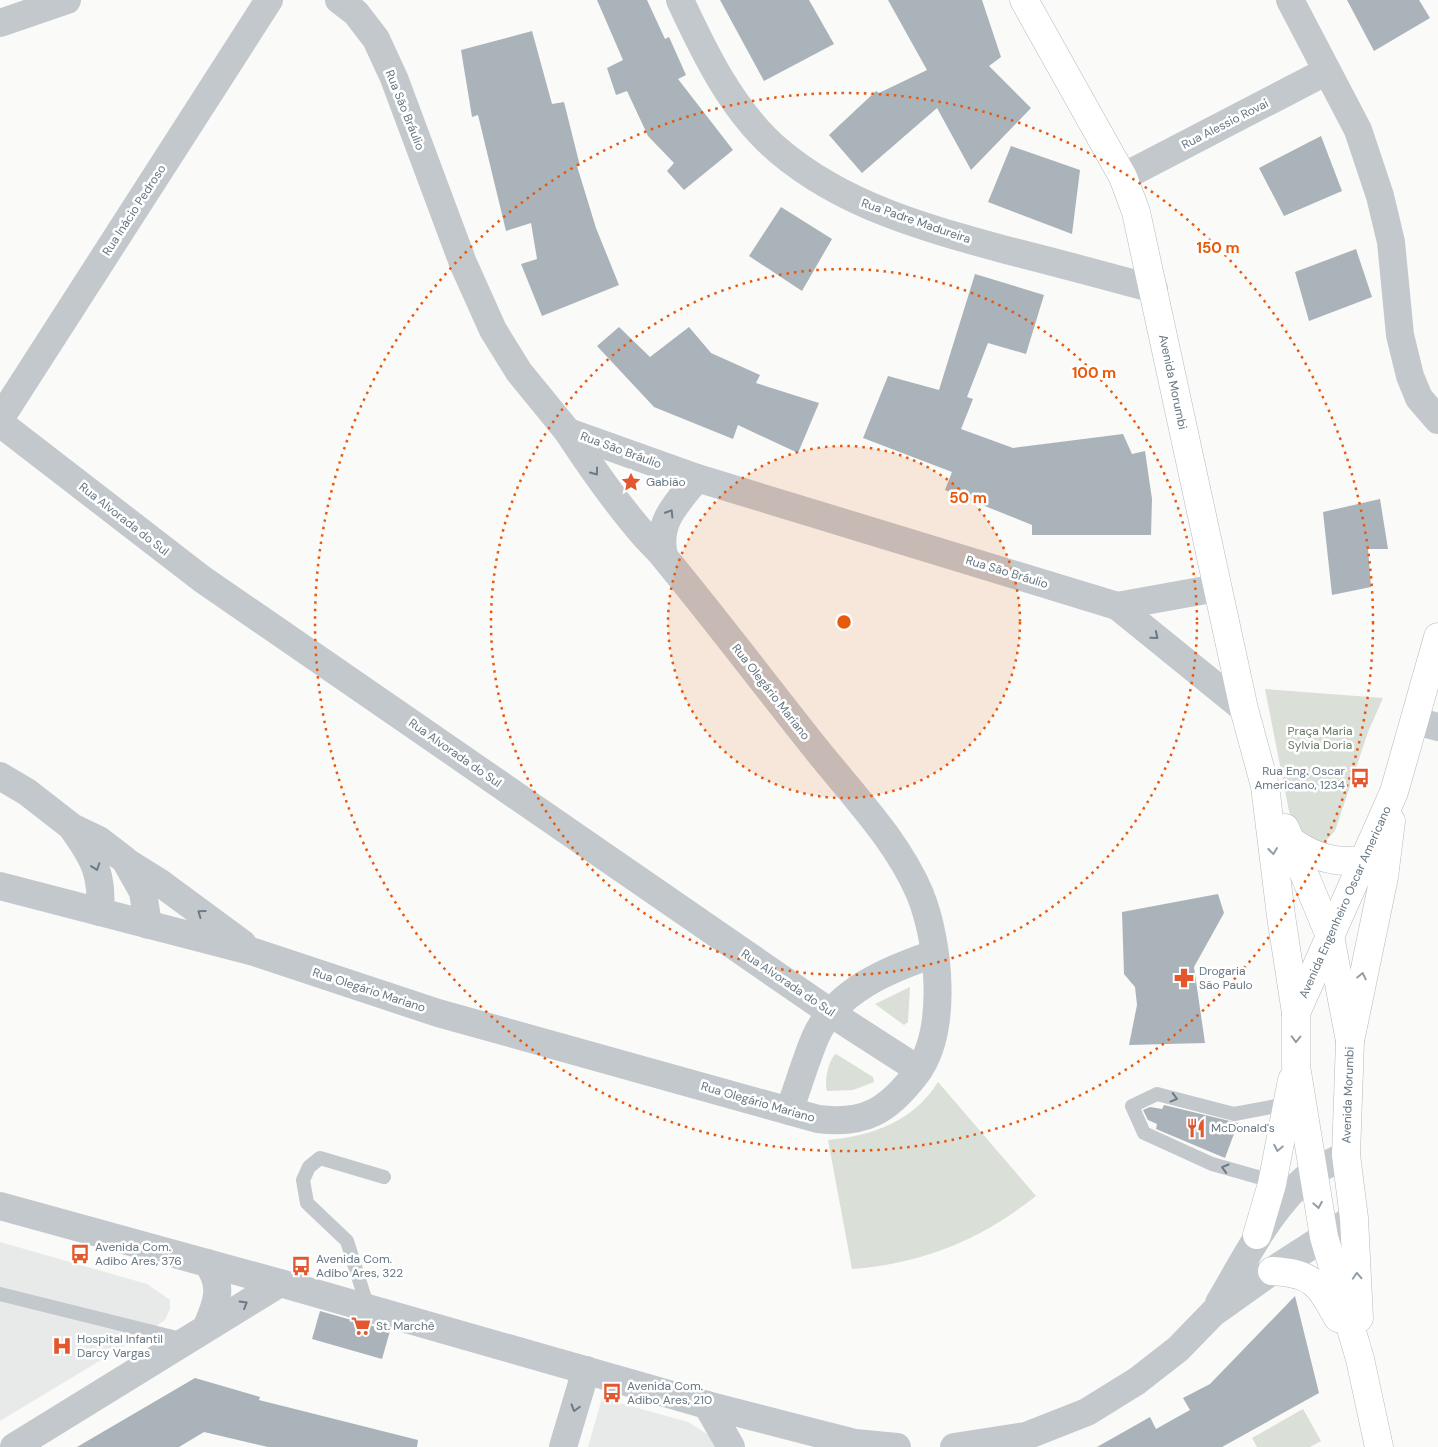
<svg xmlns="http://www.w3.org/2000/svg" width="1438" height="1447" viewBox="0 0 1438 1447" font-family="'DM Sans',sans-serif">
  <rect width="100%" height="100%" fill="#fafaf8"/>
  <g fill="#e8e9e9">
    <polygon points="0,1242 147,1284 170,1300 170,1309 165,1320 149,1331 0,1421"/>
    <polygon points="602,1398 688,1422 710,1436 719,1447 588,1447"/>
  </g>
  <g fill="#dadfd7">
    <polygon points="1265,689 1383,698 1368,732 1335,831 1321,846 1299,843 1289,811"/>
    <polygon points="910,987 908,1022 904,1025 875,1004"/>
    <path d="M836,1054L873,1077L874,1082L853,1090L827,1091C824,1082 828,1060 836,1054Z"/>
    <path d="M938,1082L1036,1196C980,1240 924,1263 852,1269L828,1140C872,1136 914,1121 938,1082Z"/>
    <polygon points="1303,1409 1321,1441 1310,1447 1257,1447 1252,1438"/>
  </g>
  <g fill="#aab3b9">
    <polygon points="597,0 647,0 665,39 669,37 686,75 678,79 733,150 684,190 667,171 674,163 648,136 627,91 616,95 607,68 623,60"/>
    <polygon points="720,0 809,0 834,44 764,81"/>
    <polygon points="888,0 982,0 1001,57 989,66 1031,108 971,170 937,108 862,173 829,135 876,91 879,93 927,70"/>
    <polygon points="1347,0 1419,0 1430,18 1374,51"/>
    <polygon points="532,31 552,104 564,102 580,166 577,166 596,228 619,285 542,316 521,264 537,259 531,223 506,231 478,115 472,117 461,50"/>
    <polygon points="1321,136 1342,191 1284,216 1259,168"/>
    <polygon points="1011,146 1080,170 1072,234 988,202"/>
    <polygon points="781,207 832,239 802,291 749,256"/>
    <polygon points="1356,249 1372,297 1309,321 1295,272"/>
    <polygon points="975,274 1044,295 1026,354 988,343 967,397 973,399 961,429 1013,448 1123,434 1132,454 1145,451 1152,499 1151,535 1032,535 1032,525 945,490 952,472 863,438 888,376 939,390"/>
    <polygon points="619,327 650,357 689,327 711,353 760,375 756,383 819,403 798,453 738,425 733,439 654,407 597,346"/>
    <polygon points="1380,499 1388,549 1368,549 1371,587 1332,595 1323,512"/>
    <polygon points="1218,894 1224,913 1194,967 1205,1043 1129,1045 1137,1005 1135,987 1124,974 1122,912"/>
    <polygon points="1164,1105 1238,1123 1225,1158 1156,1129 1157,1124 1148,1120 1143,1110 1150,1107 1162,1109"/>
    <polygon points="1295,1296 1319,1393 1222,1447 1097,1447 1150,1417 1156,1429 1190,1410 1183,1398 1210,1384"/>
    <polygon points="320,1311 390,1331 382,1359 312,1339"/>
    <polygon points="195,1378 260,1397 259,1400 418,1440 417,1447 268,1447 204,1432 179,1447 77,1447"/>
  </g>
  <g fill="none" stroke-linecap="round" stroke-linejoin="round">
    <defs>
      <g id="secondary">
        <polyline points="1024,0 1123,177 1136,212 1244,709 1265,786 1281,916 1296,1013"/>
        <polyline points="1285,828 1330,936 1350,1041"/>
      </g>
      <g id="primary">
        <path d="M1290,840C1312,857 1336,864 1364,860"/>
        <polyline points="1257,1235 1272,1184 1292,1080"/>
        <path d="M1272,1271C1313,1273 1319,1284 1338,1318"/>
        <polyline points="1359,1318 1354,1218 1346,1155 1350,1041 1384,877 1391,821"/>
        <polyline points="1379,1447 1360,1359 1324,1237 1296,1066 1296,1013 1394,792 1438,637"/>
      </g>
    </defs>
    <use href="#secondary" stroke="#b3babf" stroke-width="29"/>
    <use href="#primary" stroke="#b5babe" stroke-width="29"/>
    <g stroke="#c3c8cc" stroke-width="14">
      <polyline points="1272,1181 1212,1164 1144,1133 1132,1106 1157,1094 1234,1114 1287,1104"/>
      <polyline points="0,1294 185,1340"/>
      <polyline points="368,1308 347,1241 307,1203 303,1180 309,1167 320,1158 384,1177"/>
    </g>
    <g stroke="#c3c8cc" stroke-width="28">
      <polyline points="339,0 356,13 376,39 394,78 463,263 493,330 519,372 568,432 697,478 1117,606 1244,709"/>
      <path d="M680,0C705,54 733,112 779,151C845,207 929,229 1010,251C1058,263 1106,276 1154,289"/>
      <polyline points="1290,0 1358,130 1380,196 1391,242 1400,335 1410,376 1419,398 1438,420"/>
      <polyline points="0,23 67,0"/>
      <polyline points="1123,177 1327,71"/>
      <polyline points="0,419 269,0"/>
      <polyline points="0,423 202,579 843,1021 919,1070"/>
      <path d="M664,556C656,521 677,504 697,478"/>
      <polyline points="1117,606 1217,588"/>
      <polyline points="1416,721 1438,727"/>
      <polyline points="0,776 27,792 72,827 99,840 125,860 143,892 148,925"/>
      <path d="M73,829C94,858 103,875 100,912"/>
      <polyline points="127,862 159,882 243,944"/>
      <path d="M0,886L254,952L438,1013L818,1119C864,1125 888,1111 916,1074C949,1031 939,941 920,894C897,840 853,795 817,750C766,686 717,621 665,558C659,550 651,543 644,535C616,503 591,467 568,432"/>
      <path d="M789,1111C798,1087 805,1062 815,1038C835,991 889,969 934,954"/>
      <polyline points="0,1206 280,1283 707,1405 855,1443 897,1447"/>
      <path d="M1219,1303C1246,1258 1270,1206 1312,1173C1322,1166 1335,1161 1346,1155"/>
      <path d="M207,1326C217,1303 224,1285 207,1263"/>
      <polyline points="707,1405 731,1447"/>
      <polyline points="14,1447 280,1283"/>
      <polyline points="563,1447 586,1370"/>
      <polyline points="954,1447 1026,1436 1087,1412 1137,1381 1178,1349 1213,1313 1272,1271 1354,1218"/>
    </g>
    <use href="#secondary" stroke="#fff" stroke-width="28"/>
    <use href="#primary" stroke="#fff" stroke-width="28"/>
  </g>
  <defs><path id="oneway-chevron" d="M-2-3.5L2.5 0L-2 3.5" fill="none" stroke-width="1.6" stroke-linecap="round" stroke-linejoin="round" transform="scale(1.25)"/></defs>
  <g stroke="#6a7a87">
    <use href="#oneway-chevron" transform="translate(595 472) rotate(54)"/>
    <use href="#oneway-chevron" transform="translate(670 513) rotate(-58)"/>
    <use href="#oneway-chevron" transform="translate(1155 636) rotate(39)"/>
    <use href="#oneway-chevron" transform="translate(96 867) rotate(71)"/>
    <use href="#oneway-chevron" transform="translate(201 913) rotate(-144)"/>
    <use href="#oneway-chevron" transform="translate(1174 1098) rotate(15)"/>
    <use href="#oneway-chevron" transform="translate(1225 1168) rotate(-164)"/>
    <use href="#oneway-chevron" transform="translate(244 1304) rotate(-31)"/>
    <use href="#oneway-chevron" transform="translate(575 1408) rotate(106)"/>
  </g>
  <g stroke="#939fa8">
    <use href="#oneway-chevron" transform="translate(1273 851) rotate(83)"/>
    <use href="#oneway-chevron" transform="translate(1362 976) rotate(-78)"/>
    <use href="#oneway-chevron" transform="translate(1296 1039) rotate(91)"/>
    <use href="#oneway-chevron" transform="translate(1278 1148) rotate(101)"/>
    <use href="#oneway-chevron" transform="translate(1318 1205) rotate(80)"/>
    <use href="#oneway-chevron" transform="translate(1357 1276) rotate(-93)"/>
  </g>
  <circle cx="844" cy="622" r="176" fill="#e8590c" fill-opacity=".12"/>
  <g fill="none" stroke="#e8590c" stroke-width="2.5" stroke-dasharray="2.5 5">
    <circle cx="844" cy="622" r="176"/>
    <circle cx="844" cy="622" r="353"/>
    <circle cx="844" cy="622" r="529"/>
  </g>
  <defs>
    <symbol id="sight-bare" viewBox="-9 -9 18 18"><path d="M0-6L1.8-2.2L6-1.7L2.9 1.2L3.7 5.4L0 3.3L-3.7 5.4L-2.9 1.2L-6-1.7L-1.8-2.2Z" fill="#e4572e" stroke="#fff" stroke-width="2.5" paint-order="stroke"/></symbol>
    <symbol id="bus-bare" viewBox="-9 -9 18 18"><path d="M-5-6H5V4H4V6H2V4H-2V6H-4V4H-5ZM-3.5-4V0h7V-4ZM-3.5 1.2v1.5H-2V1.2ZM2 1.2v1.5H3.5V1.2Z" fill="#e4572e" stroke="#fff" stroke-width="2.5" paint-order="stroke"/></symbol>
    <symbol id="pharmacy-bare" viewBox="-9 -9 18 18"><path d="M-2-6h4v4h4v4h-4v4h-4v-4h-4v-4h4Z" fill="#e4572e" stroke="#fff" stroke-width="2.5" paint-order="stroke"/></symbol>
    <symbol id="restaurant-bare" viewBox="-9 -9 18 18"><path d="M-5-6h1v4h1v-4h1v4h1v-4h1v5L-1.5 .5V6h-2V.5L-5-1ZM5-6V6H3V1.5H1.5Q1.5-4 5-6Z" fill="#e4572e" stroke="#fff" stroke-width="2.5" paint-order="stroke"/></symbol>
    <symbol id="supermarket-bare" viewBox="-9 -9 18 18"><path d="M-6-5.5h2.5l.6 2H6L4.5 2H-2.5L-4.4-4H-6ZM-1.5 3.2a1.3 1.3 0 1 0 .1 0ZM3 3.2a1.3 1.3 0 1 0 .1 0Z" fill="#e4572e" stroke="#fff" stroke-width="2.5" paint-order="stroke"/></symbol>
    <symbol id="hospital-bare" viewBox="-9 -9 18 18"><path d="M-5-5h3v3.5h4V-5h3V5h-3V1.5h-4V5h-3Z" fill="#e4572e" stroke="#fff" stroke-width="2.5" paint-order="stroke"/></symbol>
  </defs>
  <g fill-rule="evenodd">
    <use href="#sight-bare" x="617" y="468" width="28" height="28"/>
    <use href="#bus-bare" x="1346" y="764" width="28" height="28"/>
    <use href="#pharmacy-bare" x="1170" y="964" width="28" height="28"/>
    <use href="#restaurant-bare" x="1182" y="1114" width="28" height="28"/>
    <use href="#bus-bare" x="66" y="1240" width="28" height="28"/>
    <use href="#bus-bare" x="287" y="1252" width="28" height="28"/>
    <use href="#supermarket-bare" x="347" y="1312" width="28" height="28"/>
    <use href="#hospital-bare" x="48" y="1332" width="28" height="28"/>
    <use href="#bus-bare" x="598" y="1379" width="28" height="28"/>
  </g>
  <g text-anchor="middle" dominant-baseline="central" stroke-width="5" stroke-linejoin="round" paint-order="stroke">
    <g font-size="12" fill="#657683" stroke="#fff">
      <text transform="translate(405 110) rotate(68)">Rua São Bráulio</text>
      <text transform="translate(1225 124) rotate(-27)">Rua Alessio Rovai</text>
      <text transform="translate(134 210) rotate(-57)">Rua Inácio Pedroso</text>
      <text transform="translate(916 221) rotate(19)">Rua Padre Madureira</text>
      <text transform="translate(1173 382) rotate(78)">Avenida Morumbi</text>
      <text transform="translate(621 450) rotate(20)">Rua São Bráulio</text>
      <text transform="translate(124 519) rotate(38)">Rua Alvorada do Sul</text>
      <text transform="translate(1007 572) rotate(17)">Rua São Bráulio</text>
      <text transform="translate(771 692) rotate(52)">Rua Olegário Mariano</text>
      <text transform="translate(455 753) rotate(35)">Rua Alvorada do Sul</text>
      <text transform="translate(1345 902) rotate(-66)">Avenida Engenheiro Oscar Americano</text>
      <text transform="translate(788 983) rotate(34)">Rua Alvorada do Sul</text>
      <text transform="translate(369 990) rotate(18)">Rua Olegário Mariano</text>
      <text transform="translate(1348 1095) rotate(-88)">Avenida Morumbi</text>
      <text transform="translate(758 1102) rotate(16)">Rua Olegário Mariano</text>
    </g>
    <g font-size="12" fill="#657683" stroke="#fff" text-anchor="start">
      <text x="646" y="482">Gabião</text>
      <text x="1345" y="771" text-anchor="end">Rua Eng. Oscar<tspan x="1345" dy="14">Americano, 1234</tspan></text>
      <text x="1199" y="971">Drogaria<tspan x="1199" dy="14">São Paulo</tspan></text>
      <text x="1211" y="1128">McDonald's</text>
      <text x="95" y="1247">Avenida Com.<tspan x="95" dy="14">Adibo Ares, 376</tspan></text>
      <text x="316" y="1259">Avenida Com.<tspan x="316" dy="14">Adibo Ares, 322</tspan></text>
      <text x="376" y="1326">St. Marchê</text>
      <text x="77" y="1339">Hospital Infantil<tspan x="77" dy="14">Darcy Vargas</tspan></text>
      <text x="627" y="1386">Avenida Com.<tspan x="627" dy="14">Adibo Ares, 210</tspan></text>
    </g>
    <g font-size="12" fill="#687a64" stroke="#fff">
      <text x="1320" y="731">Praça Maria<tspan x="1320" dy="14">Sylvia Doria</tspan></text>
    </g>
  </g>
  <circle cx="844" cy="622" r="8" fill="#e8590c" stroke="#fff" stroke-width="2.5"/>
  <g font-size="15" text-anchor="middle" font-weight="bold" fill="#e8590c" stroke="#fff" stroke-width="5" stroke-linejoin="round" paint-order="stroke">
    <text x="1218" y="253">150 m</text>
    <text x="1094" y="378">100 m</text>
    <text x="968" y="503">50 m</text>
  </g>
</svg>
